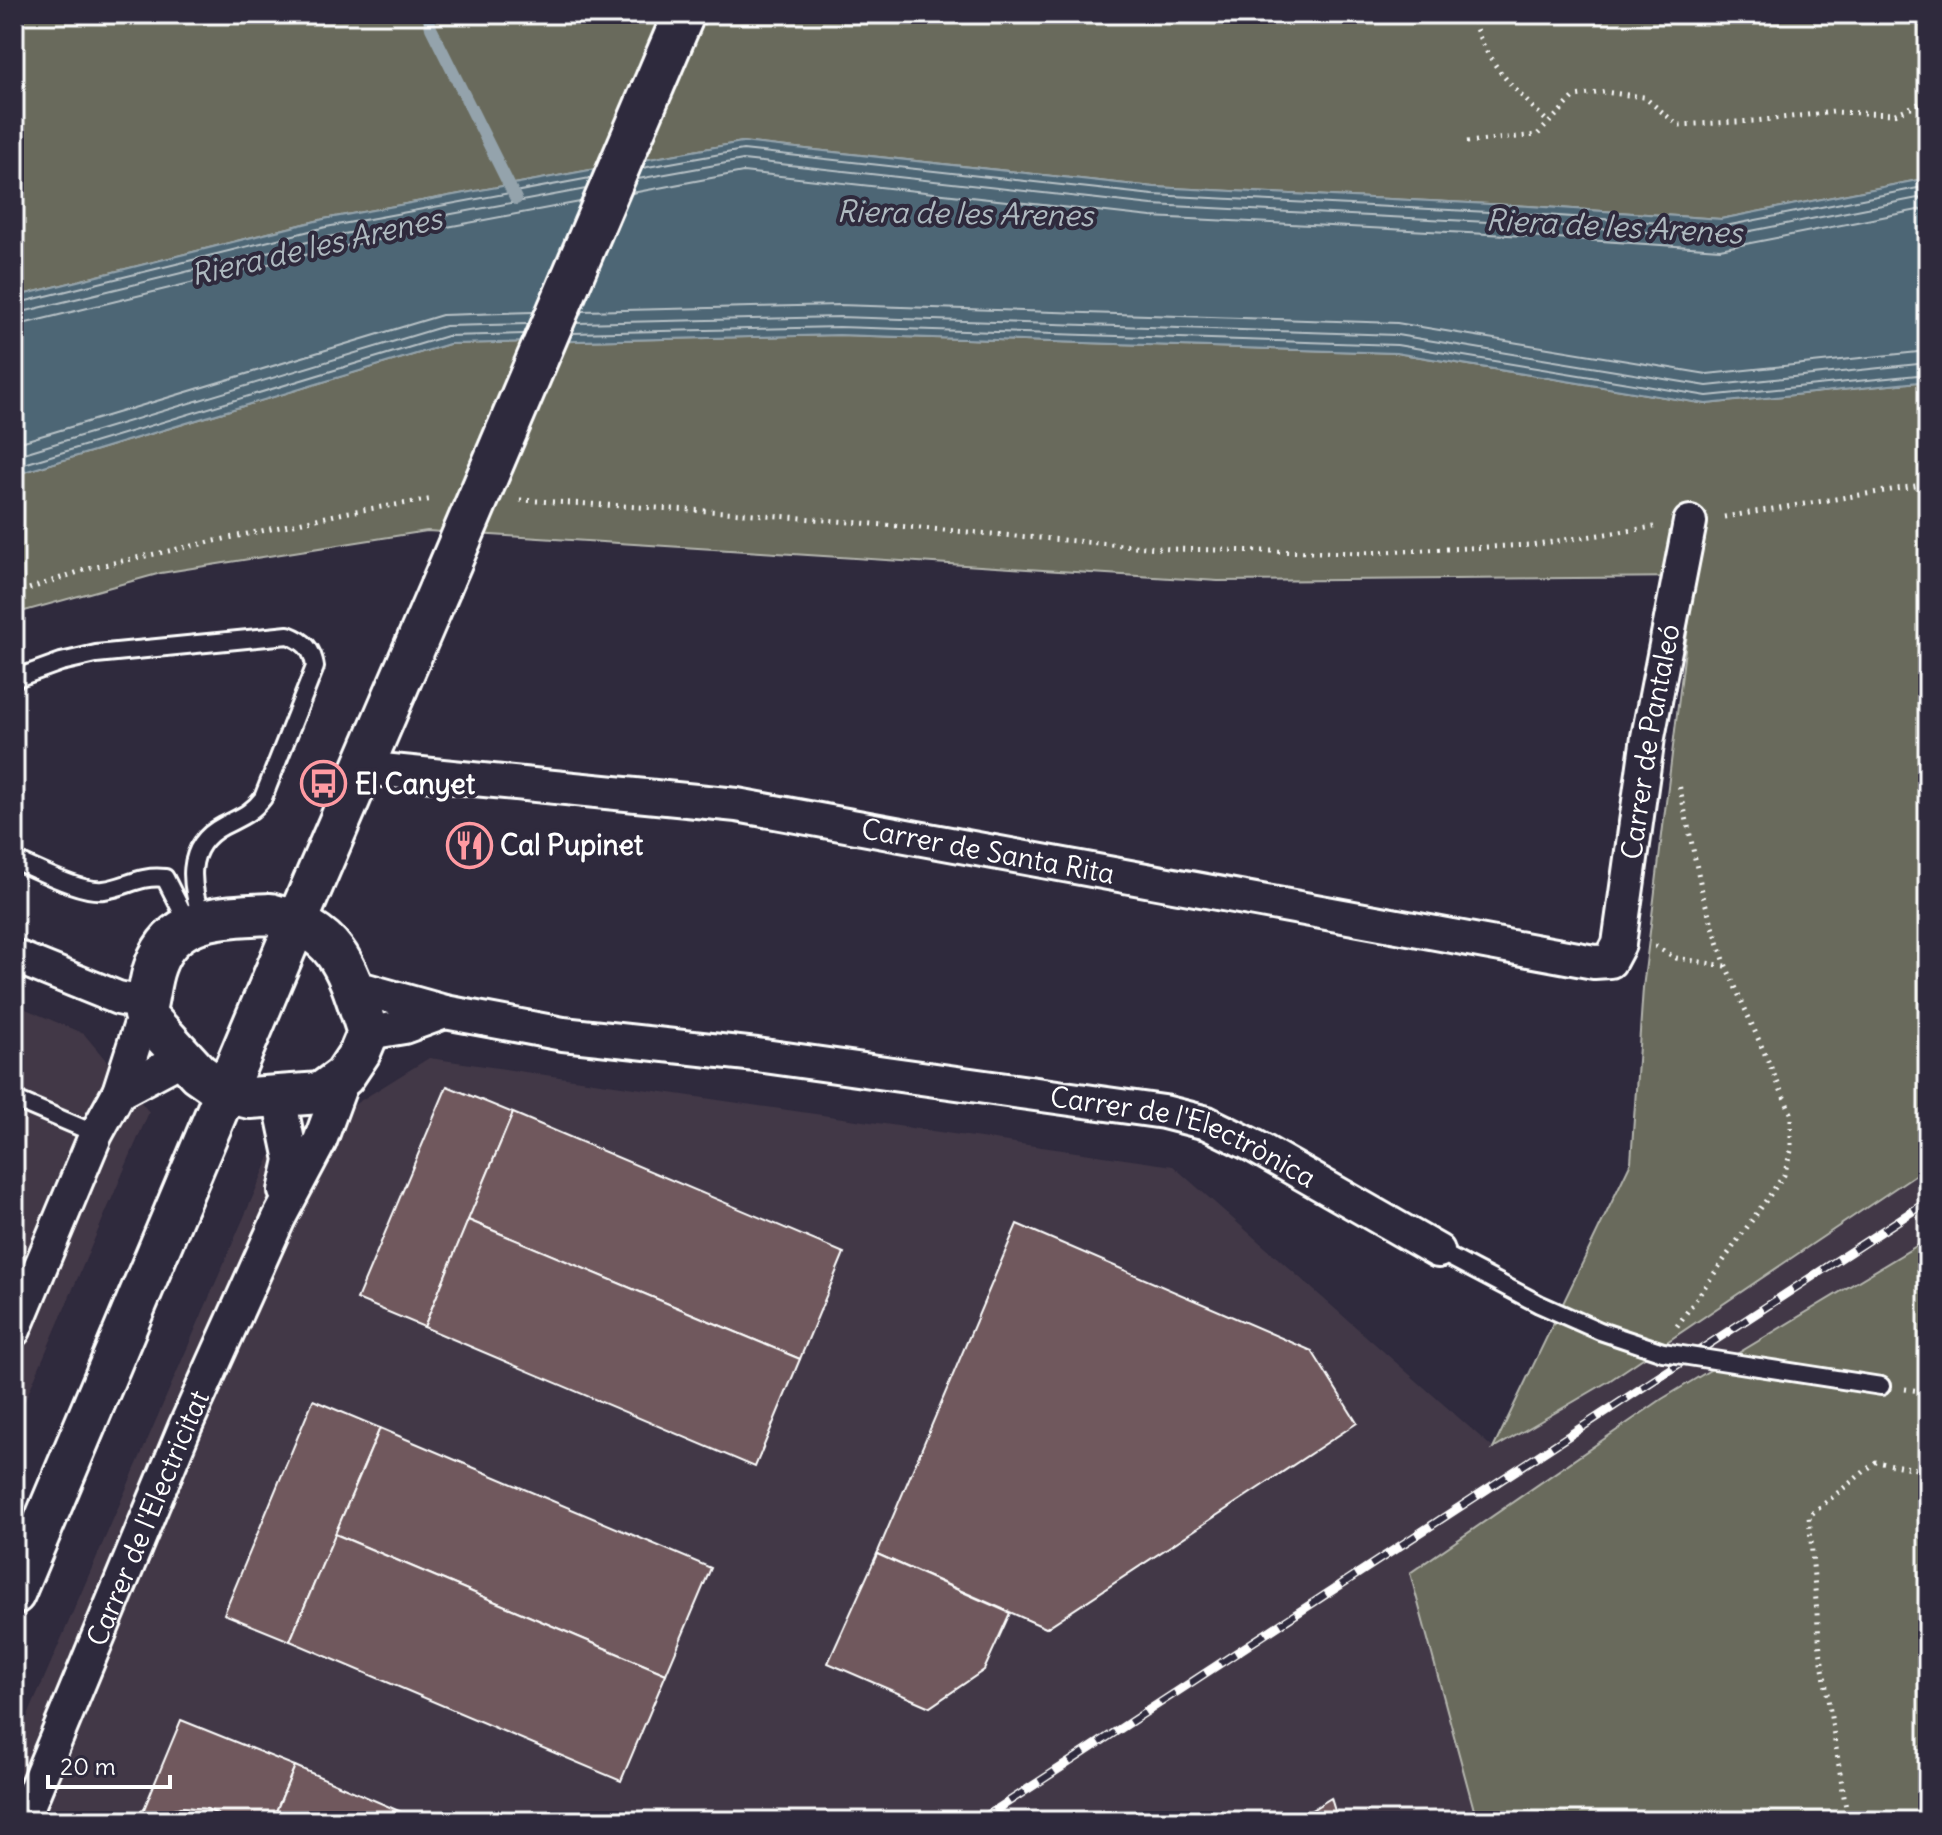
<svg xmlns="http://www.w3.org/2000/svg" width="1942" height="1835" viewBox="0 0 1942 1835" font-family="Delius,sans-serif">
  <rect width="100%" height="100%" fill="#2f2a3d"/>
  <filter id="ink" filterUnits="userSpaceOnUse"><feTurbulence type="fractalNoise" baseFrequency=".0125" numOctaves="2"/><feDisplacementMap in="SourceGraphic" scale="16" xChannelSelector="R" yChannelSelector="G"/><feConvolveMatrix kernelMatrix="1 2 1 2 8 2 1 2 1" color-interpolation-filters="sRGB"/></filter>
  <g filter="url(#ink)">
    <g fill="#423847">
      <polygon points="14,1004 84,1034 149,1112 14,1426"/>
      <polygon points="429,1058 1173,1166 1493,1448 1609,1381 1928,1166 1928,1239 1662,1399 1410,1573 1477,1821 14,1821 14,1748 270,1157"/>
    </g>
    <g fill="#696b5c" stroke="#b4b5ae" stroke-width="2">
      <polygon points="14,14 1928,14 1928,178 1721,219 1529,206 1154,187 742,142 324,219 14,297"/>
      <polygon points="839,335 1396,353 1706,404 1928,381 1928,1166 1609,1381 1493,1449 1631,1162 1643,988 1694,577 1218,581 427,531 161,573 14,614 14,475 449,344"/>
      <polygon points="1928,1239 1928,1821 1477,1821 1410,1573 1662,1399"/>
    </g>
    <polygon fill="#4d6674" stroke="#94a3ac" stroke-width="2" points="742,142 1154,187 1529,206 1721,219 1928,178 1928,381 1706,404 1396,353 839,335 449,344 14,475 14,297 324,219"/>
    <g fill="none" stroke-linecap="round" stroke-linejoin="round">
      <g stroke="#b8c2c7" stroke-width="2">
        <polyline points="642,168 743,150 1153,195 1529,214 1720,227 1928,186"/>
        <polyline points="638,179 743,160 1152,205 1528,224 1720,237 1928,196"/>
        <polyline points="632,193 743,172 1151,217 1527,236 1720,249 1928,208"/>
        <polyline points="14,304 326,227 590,178"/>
        <polyline points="582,311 839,305 1397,323 1707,374 1928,351"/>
        <polyline points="14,314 328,237 586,189"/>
        <polyline points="577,323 839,317 1397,335 1707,386 1928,363"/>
        <polyline points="14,326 330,249 580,202"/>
        <polyline points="572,333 839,327 1397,345 1707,396 1928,374"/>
        <polyline points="14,444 442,315 533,312"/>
        <polyline points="14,456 445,326 528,324"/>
        <polyline points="14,467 447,336 524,334"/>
      </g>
      <polyline stroke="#94a3ac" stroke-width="12" points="428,14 431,28 516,199"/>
    </g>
    <g fill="#6f595d" stroke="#fff" stroke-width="2">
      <polygon points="447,1086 513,1113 424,1327 357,1299"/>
      <polygon points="513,1113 844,1253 800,1359 468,1220"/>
      <polygon points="468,1220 800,1359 755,1467 424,1327"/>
      <polygon points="1017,1224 1312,1351 1357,1423 1046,1628 877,1554"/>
      <polygon points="313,1400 380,1428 290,1641 224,1614"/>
      <polygon points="380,1428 711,1568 666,1674 335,1534"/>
      <polygon points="335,1534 666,1674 621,1781 290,1641"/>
      <polygon points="877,1554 1010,1613 984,1670 930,1707 828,1663"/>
      <polygon points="181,1720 295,1766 272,1821 230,1821 207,1809 181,1807 157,1814 146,1821 139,1821"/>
      <polygon points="295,1766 422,1821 272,1821"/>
      <polygon points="1331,1798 1338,1821 1294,1821"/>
      <polygon points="181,1807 207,1809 230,1821 146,1821 157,1814"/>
    </g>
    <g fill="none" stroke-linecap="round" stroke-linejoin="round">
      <defs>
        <g id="service">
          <path d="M14,679L61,662L96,654L288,635C304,641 313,649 315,667L263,798C251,814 240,817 223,826C183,847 191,886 202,921"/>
          <path d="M14,860C37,869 80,893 104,890C127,887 139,875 165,878L189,925"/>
          <polyline points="14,1099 96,1134"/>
          <polyline points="1438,1251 1539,1304 1600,1331 1663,1352"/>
          <polyline points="1759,1367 1881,1386"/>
        </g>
        <g id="minor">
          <path id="s1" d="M362,768L737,805L1594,962L1610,961L1619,944L1648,737L1690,522"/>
          <polyline points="14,956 118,998 147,1004"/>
          <path id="s2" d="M352,986L445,1012L563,1034L757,1055L1164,1112L1207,1123L1254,1146L1438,1251"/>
          <polyline points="368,1033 404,1027 445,1012"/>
          <polyline points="119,1092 183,1058"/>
          <polyline points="279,1098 292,1160 285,1191"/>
          <polyline points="14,1330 96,1134 119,1092 144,1014"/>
          <path id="s3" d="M22,1821L185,1427L279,1218L320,1141L344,1076"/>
        </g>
        <g id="tertiary">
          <path d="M270,914C341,932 347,969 368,1033L360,1052L344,1076L321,1093L250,1098L225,1092L198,1073L144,1014C149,998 149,982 155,966C173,914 224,917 270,914Z"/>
          <polyline points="14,1594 297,921 440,588"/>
        </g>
      </defs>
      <use href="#service" stroke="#fff" stroke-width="22"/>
      <use href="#minor" stroke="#fff" stroke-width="38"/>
      <use href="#tertiary" stroke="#fff" stroke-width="46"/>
      <g stroke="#fff" stroke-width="5" stroke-dasharray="2 6" stroke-linecap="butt">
        <path d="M1472,14C1482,60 1516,91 1549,123"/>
        <polyline points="1467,142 1537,135 1575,96 1604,92 1644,97 1678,125 1755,121 1834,112 1895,114 1928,100"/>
        <polyline points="520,500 742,513 1170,549 1363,553 1530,545 1654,527"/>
        <polyline points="1724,517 1928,484"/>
        <polyline points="14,594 90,568 349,512 434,499"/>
        <polyline points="1655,946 1676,958 1725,966"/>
        <polyline points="1677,1326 1784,1175 1791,1151 1791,1113 1726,966 1703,896 1679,784"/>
        <polyline points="1905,1389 1928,1392"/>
        <polyline points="1848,1821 1820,1650 1809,1516 1876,1462 1928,1471"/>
      </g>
      <use href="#service" stroke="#2f2a3d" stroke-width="16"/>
      <use href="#minor" stroke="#2f2a3d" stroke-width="32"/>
      <use href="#tertiary" stroke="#2f2a3d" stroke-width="40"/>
      <defs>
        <polyline id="rail" points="979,1821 1928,1201"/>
      </defs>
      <use href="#rail" stroke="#fff" stroke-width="9"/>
      <use href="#rail" stroke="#2f2a3d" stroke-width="6" stroke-dasharray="18" stroke-linecap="butt"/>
      <defs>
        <polyline id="service-bridge" points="1663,1352 1759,1367"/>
        <polyline id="tertiary-bridge" points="440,588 684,14"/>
      </defs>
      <use href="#service-bridge" stroke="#fff" stroke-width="22" stroke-linecap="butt"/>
      <use href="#tertiary-bridge" stroke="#fff" stroke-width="46" stroke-linecap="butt"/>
      <use href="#service-bridge" stroke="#2f2a3d" stroke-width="16"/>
      <use href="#tertiary-bridge" stroke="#2f2a3d" stroke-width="40"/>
    </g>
  </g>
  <defs>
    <symbol id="bus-ring" viewBox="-11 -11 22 22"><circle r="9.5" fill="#2f2a3d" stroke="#ff9aa2" stroke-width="1.5"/><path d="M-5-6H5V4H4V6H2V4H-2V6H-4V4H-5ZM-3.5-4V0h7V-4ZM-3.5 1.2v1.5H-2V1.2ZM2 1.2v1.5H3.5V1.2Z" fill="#ff9aa2"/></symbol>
    <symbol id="restaurant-ring" viewBox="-11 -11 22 22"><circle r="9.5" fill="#2f2a3d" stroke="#ff9aa2" stroke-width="1.5"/><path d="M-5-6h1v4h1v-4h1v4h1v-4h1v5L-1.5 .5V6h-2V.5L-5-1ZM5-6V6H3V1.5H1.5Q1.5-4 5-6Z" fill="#ff9aa2"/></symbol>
  </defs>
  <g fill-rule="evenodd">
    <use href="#bus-ring" x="298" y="758" width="51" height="51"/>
    <use href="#restaurant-ring" x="444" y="820" width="51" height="51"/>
  </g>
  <g text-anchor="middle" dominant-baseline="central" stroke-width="8" stroke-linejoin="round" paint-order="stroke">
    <g font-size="28" fill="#fff" stroke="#2f2a3d">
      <text stroke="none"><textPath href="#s1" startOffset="1488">Carrer de Pantaleó</textPath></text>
      <text stroke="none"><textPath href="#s1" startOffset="632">Carrer de Santa Rita</textPath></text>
      <text stroke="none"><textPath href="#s2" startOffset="848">Carrer de l'Electrònica</textPath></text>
      <text stroke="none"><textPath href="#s3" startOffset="328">Carrer de l'Electricitat</textPath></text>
    </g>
    <g font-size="28" font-weight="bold" fill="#fff" stroke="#2f2a3d" text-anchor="start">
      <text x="355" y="784">El Canyet</text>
      <text x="500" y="845">Cal Pupinet</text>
    </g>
    <g font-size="30" font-style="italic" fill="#afbac0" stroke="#2f2a3d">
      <text transform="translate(965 213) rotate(1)">Riera de les Arenes</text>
      <text transform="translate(1614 226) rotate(3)">Riera de les Arenes</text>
      <text transform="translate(316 246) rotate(-13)">Riera de les Arenes</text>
    </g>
  </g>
  <rect width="1942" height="1835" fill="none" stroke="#2f2a3d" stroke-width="48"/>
  <rect x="24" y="24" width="1894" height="1787" fill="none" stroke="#fff" stroke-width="3" filter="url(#ink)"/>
  <path d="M48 1775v12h122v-12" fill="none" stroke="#ffffff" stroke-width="4"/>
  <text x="60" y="1775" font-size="24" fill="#ffffff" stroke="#2f2a3d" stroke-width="6" paint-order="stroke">20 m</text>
</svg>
